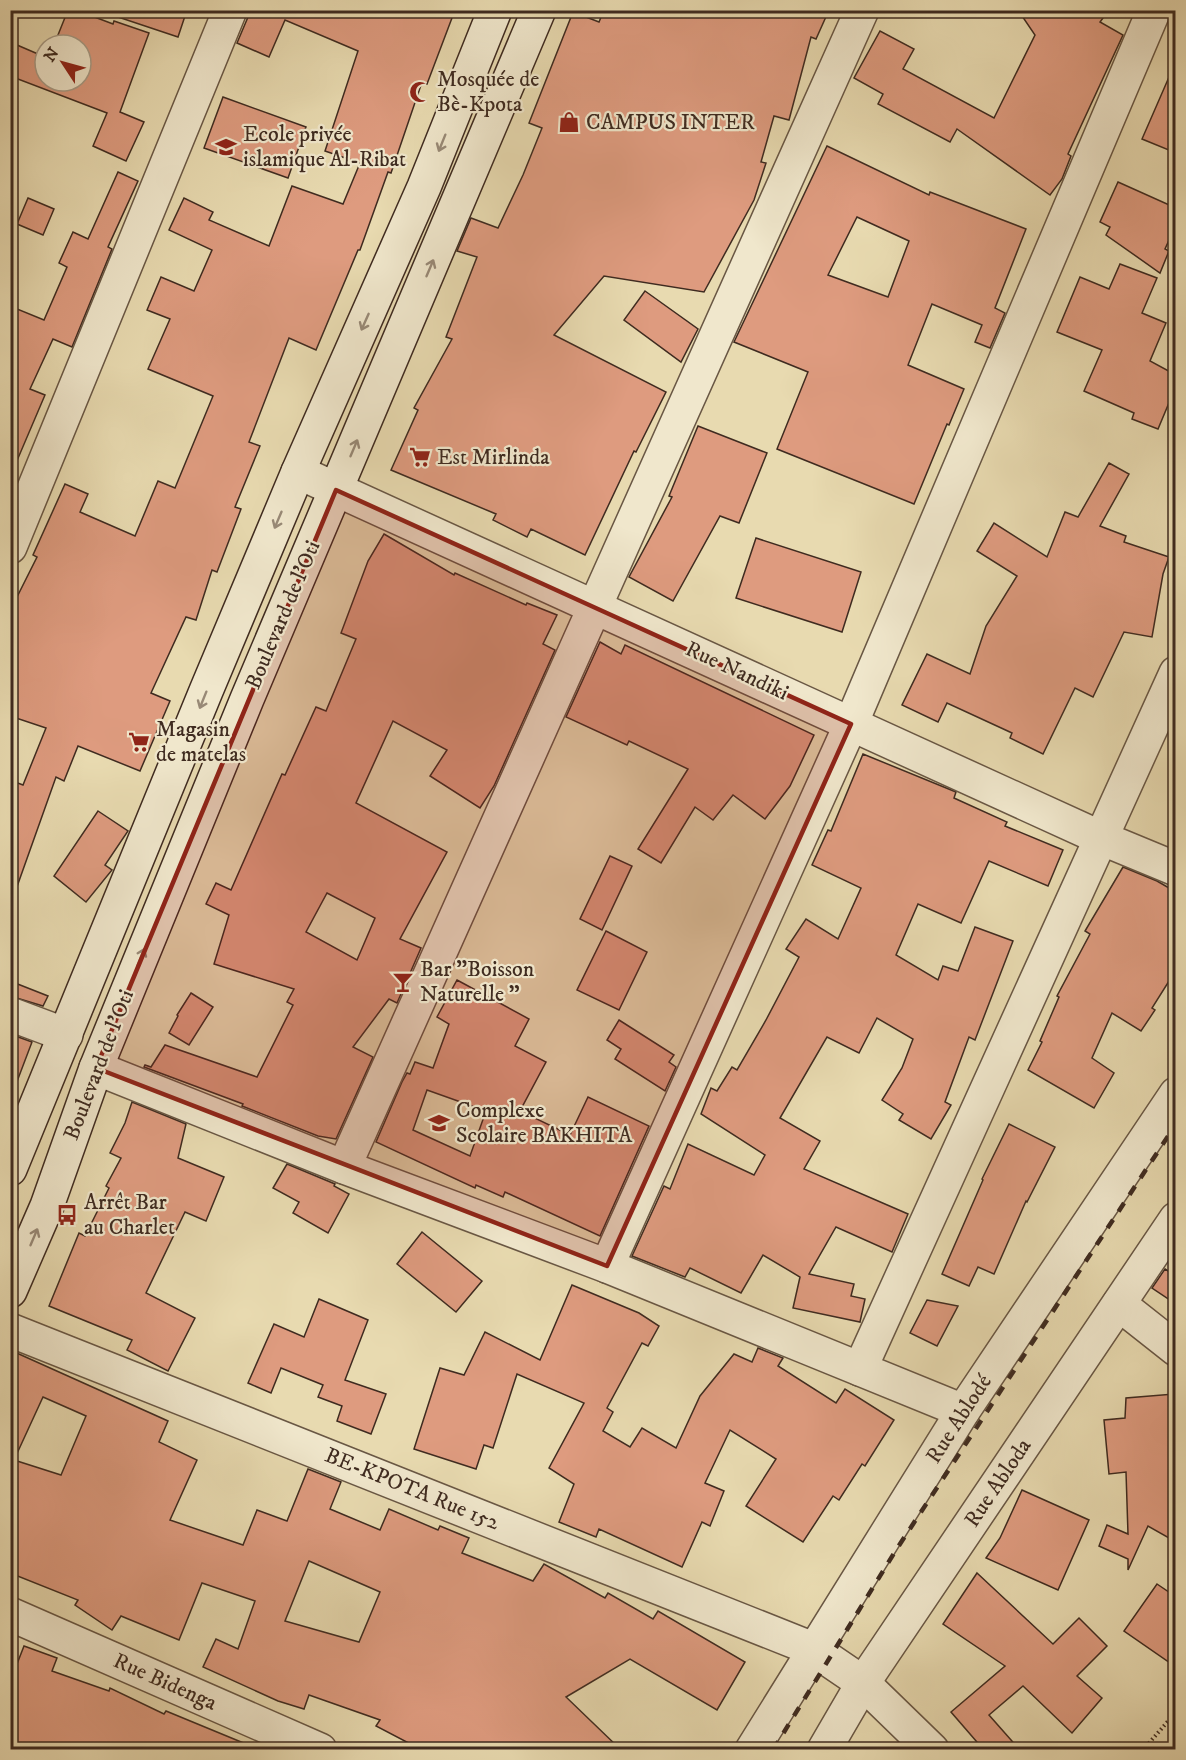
<svg xmlns="http://www.w3.org/2000/svg" width="1186" height="1760" viewBox="0 0 1186 1760" font-family="'IM FELL DW Pica',serif">
  <rect width="100%" height="100%" fill="#e8dab0"/>
  <filter id="stains"><feTurbulence type="fractalNoise" baseFrequency=".00333" numOctaves="4"/><feColorMatrix values="0 0 0 0 .2 0 0 0 0 .09 0 0 0 0 .02 0 0 0 .5 -.17"/></filter>
  <radialGradient id="worn" r=".72"><stop offset=".6" stop-color="#630" stop-opacity="0"/><stop offset="1" stop-color="#630" stop-opacity=".3"/></radialGradient>
  <g fill="#de9b7f" stroke="#3f2b20" stroke-width="1.5" fill-rule="evenodd">
    <polygon points="68,10 76,10 113,24 114,21 149,33 120,112 144,122 126,161 93,146 107,113 10,76 10,42 45,57 45,81 81,81 81,45 54,45"/>
    <polygon points="113,10 168,10 185,16 178,37 112,15"/>
    <polygon points="251,10 455,10 427,84 422,82 391,173 388,172 360,250 358,250 316,350 289,338 249,442 260,446 235,507 241,509 217,572 212,570 196,620 186,617 151,693 170,701 140,771 78,746 64,781 56,777 14,895 10,894 10,780 23,785 46,728 10,716 10,611 37,557 33,555 65,484 88,494 80,512 135,536 158,481 175,488 213,396 148,369 170,319 147,310 161,277 194,291 212,250 169,230 184,198 213,212 209,220 269,246 292,186 343,204 360,163 325,151 358,51 285,20 269,57 237,43"/>
    <polygon points="604,10 829,10 816,39 811,37 789,120 774,116 761,162 766,163 754,200 704,292 604,276 554,335 666,392 636,452 634,451 585,555 531,529 527,537 493,520 496,514 391,470 418,410 414,408 452,339 446,337 477,257 457,251 471,218 498,228 523,175 542,128 529,123 573,12 599,22"/>
    <polygon points="1018,10 1109,10 1100,22 1123,35 1068,154 1071,156 1062,179 1050,195 957,129 950,142 878,104 883,94 854,78 880,31 914,49 903,69 994,118 1035,35"/>
    <polygon points="1176,61 1176,153 1142,139"/>
    <polygon points="223,97 306,127 288,178 204,148"/>
    <path d="M827,146L929,195L930,192L1026,229L995,308L1005,313L990,348L975,342L982,325L932,304L908,365L964,389L949,425L947,424L914,504L777,449L808,372L734,342ZM857,217L909,241L888,297L828,275Z"/>
    <polygon points="118,172 138,181 108,247 112,249 72,347 53,339 30,389 45,395 10,477 10,306 44,320 67,267 59,263 73,232 88,239"/>
    <polygon points="1118,182 1176,208 1176,225 1165,249 1169,251 1160,273 1106,235 1110,227 1100,222"/>
    <polygon points="28,198 54,209 43,235 17,224"/>
    <polygon points="1120,264 1157,278 1142,313 1166,323 1150,361 1176,375 1176,386 1158,429 1132,419 1134,413 1084,391 1102,350 1057,332 1080,277 1109,289"/>
    <polygon points="645,291 698,329 681,362 624,320"/>
    <polygon points="698,426 767,453 739,523 720,516 673,601 629,577 672,497 669,496"/>
    <polygon points="1109,463 1129,474 1100,526 1126,536 1124,542 1169,557 1163,574 1152,637 1124,632 1093,697 1075,688 1043,754 1010,738 1012,733 947,703 938,722 902,705 927,654 970,674 986,626 1017,576 977,551 994,523 1047,557 1065,512 1078,517"/>
    <path d="M384,534L454,575L455,573L526,605L527,603L557,615L543,644L555,650L494,786L480,808L430,776L447,750L393,721L356,803L447,852L400,939L421,948L397,1003L389,999L353,1047L373,1057L336,1139L318,1136L242,1106L243,1104L144,1067L145,1065L151,1067L165,1045L257,1077L293,1005L287,1002L294,989L214,964L229,915L206,904L216,883L231,890L282,774L285,775L316,707L326,711L356,639L341,633L368,561ZM327,893L375,918L357,960L306,932Z"/>
    <polygon points="756,538 861,572 842,632 736,598"/>
    <polygon points="600,642 621,654 625,645 814,735 790,786 765,819 733,795 713,820 695,807 661,863 638,849 688,769 629,741 627,745 566,717"/>
    <polygon points="863,754 956,792 954,798 1007,822 1005,826 1063,850 1048,886 989,861 961,923 918,904 896,955 938,980 943,966 958,971 975,927 1013,941 975,1040 969,1037 945,1102 951,1105 931,1139 899,1120 903,1114 882,1100 902,1068 913,1039 877,1018 859,1053 827,1037 780,1118 820,1141 804,1169 908,1214 892,1252 836,1227 809,1274 854,1284 851,1296 865,1299 860,1322 793,1308 800,1277 763,1255 741,1293 690,1268 685,1277 632,1256 664,1186 670,1189 688,1144 754,1175 765,1155 701,1114 711,1088 717,1091 732,1067 737,1070 766,1020 799,957 786,949 806,919 838,939 861,888 812,865 828,830 831,831"/>
    <polygon points="98,811 128,831 105,865 112,870 86,902 54,876"/>
    <polygon points="610,856 632,866 602,930 580,919"/>
    <polygon points="1123,867 1157,881 1176,892 1176,970 1152,1008 1155,1010 1141,1031 1112,1013 1092,1058 1114,1073 1094,1108 1028,1070 1042,1042 1040,1041 1059,997 1057,996 1090,934 1085,931"/>
    <polygon points="606,931 647,952 619,1010 577,990"/>
    <path d="M457,980L529,1019L515,1046L546,1062L520,1111L570,1135L588,1097L649,1126L600,1236L505,1192L503,1197L476,1185L475,1188L376,1142L402,1082L407,1073L410,1074L415,1062L433,1068L449,1024L437,1017ZM427,1090L486,1111L470,1156L413,1130Z"/>
    <polygon points="10,981 48,996 43,1006 10,996"/>
    <polygon points="191,993 213,1007 189,1045 169,1033 178,1016 177,1015"/>
    <polygon points="619,1020 674,1055 669,1062 676,1067 665,1091 615,1059 621,1049 607,1040"/>
    <polygon points="10,1034 32,1042 13,1092 10,1092"/>
    <polygon points="132,1102 186,1124 178,1158 224,1177 206,1221 185,1212 146,1293 195,1318 168,1371 127,1350 132,1340 49,1306 79,1233 85,1236 109,1188 106,1186 121,1158 110,1153 125,1123"/>
    <polygon points="1009,1124 1055,1147 1027,1202 1026,1201 994,1274 978,1267 969,1286 942,1274 983,1180 982,1179"/>
    <polygon points="287,1164 335,1184 334,1186 349,1194 328,1233 293,1213 299,1202 273,1188"/>
    <polygon points="422,1232 482,1281 456,1312 397,1264"/>
    <polygon points="1165,1269 1176,1276 1176,1304 1152,1288"/>
    <polygon points="572,1285 639,1313 659,1326 648,1346 642,1343 607,1408 613,1412 603,1431 630,1447 642,1428 676,1448 700,1396 734,1354 752,1362 758,1348 783,1358 778,1366 836,1403 845,1389 894,1420 865,1466 862,1464 839,1500 833,1496 803,1542 746,1506 776,1459 730,1430 705,1483 724,1491 710,1526 702,1522 682,1567 599,1529 596,1537 559,1522 574,1484 549,1468 584,1403 517,1374 493,1448 484,1445 476,1469 414,1449 440,1368 464,1375 485,1332 540,1360"/>
    <polygon points="319,1299 368,1320 345,1380 386,1394 371,1434 337,1421 342,1406 318,1397 323,1385 281,1368 271,1393 248,1383 274,1324 304,1337"/>
    <polygon points="927,1300 958,1306 937,1346 910,1333"/>
    <path d="M10,1350L168,1421L159,1442L197,1460L170,1520L243,1545L257,1510L287,1521L308,1469L341,1482L330,1509L380,1530L389,1509L438,1530L440,1526L469,1538L462,1553L533,1581L544,1564L605,1598L608,1593L653,1619L658,1611L745,1662L717,1710L630,1659L566,1697L620,1749H420L376,1726L380,1720L309,1695L304,1709L278,1701L203,1667L216,1639L238,1649L255,1601L202,1583L179,1640L121,1616L112,1630L75,1605L78,1600L10,1573ZM43,1397L86,1416L61,1475L14,1460ZM309,1561L380,1592L359,1642L285,1621Z"/>
    <polygon points="1174,1394 1176,1542 1148,1526 1128,1570 1128,1559 1099,1546 1107,1525 1128,1534 1126,1472 1109,1474 1104,1420 1125,1418 1126,1398"/>
    <polygon points="1022,1490 1089,1520 1058,1590 986,1558 1000,1538"/>
    <polygon points="977,1573 1053,1644 1079,1618 1107,1646 1077,1676 1102,1698 1072,1733 1023,1686 989,1715 1019,1749 983,1749 951,1712 1005,1666 943,1624"/>
    <polygon points="1157,1584 1176,1597 1176,1667 1124,1631"/>
    <polygon points="24,1646 57,1658 52,1671 109,1691 110,1688 164,1714 166,1711 258,1749 10,1749 10,1682"/>
  </g>
  <g fill="none" stroke-linecap="round" stroke-linejoin="round">
    <defs>
      <g id="minor">
        <polyline points="298,472 1101,838 1176,869"/>
        <polyline points="10,547 230,10"/>
        <polyline points="10,1014 66,1035"/>
        <polyline points="96,1068 344,1167 607,1266 963,1411"/>
        <polyline points="344,1167 862,10"/>
        <polyline points="607,1266 851,724 1154,10"/>
        <polyline points="1119,1304 1176,1349"/>
        <polyline points="10,1330 813,1649 863,1683 932,1750"/>
        <polyline points="860,1369 1176,673"/>
        <polyline points="10,1614 320,1750"/>
        <polyline points="752,1750 963,1411 1176,1094"/>
        <polyline points="824,1750 863,1683 1176,1219"/>
      </g>
      <g id="secondary">
        <polyline points="10,1169 206,691 298,472 424,187 495,10"/>
        <polyline points="10,1291 47,1206 96,1068 247,699 539,10"/>
      </g>
    </defs>
    <use href="#minor" stroke="#695744" stroke-width="36"/>
    <use href="#secondary" stroke="#3f2b20" stroke-width="36"/>
    <polyline stroke="#3f2b20" stroke-width="4" stroke-dasharray="1.5 3" stroke-linecap="butt" points="1143,1750 1176,1712"/>
    <use href="#minor" stroke="#f0e7cc" stroke-width="33"/>
    <use href="#secondary" stroke="#f0e7cc" stroke-width="33"/>
    <polyline stroke="#3f2b20" stroke-width="4.5" stroke-dasharray="10 10" stroke-linecap="butt" points="773,1750 896,1550 1176,1124"/>
  </g>
  <defs><path id="oneway-shaft" d="M-6 0H5M1.5-3L5.5 0L1.5 3" fill="none" stroke-width="1.6" stroke-linecap="round" stroke-linejoin="round" transform="scale(1.5)"/></defs>
  <g stroke="#988976">
    <use href="#oneway-shaft" transform="translate(442 143) rotate(112)"/>
    <use href="#oneway-shaft" transform="translate(430 268) rotate(-67)"/>
    <use href="#oneway-shaft" transform="translate(365 322) rotate(114)"/>
    <use href="#oneway-shaft" transform="translate(354 448) rotate(-67)"/>
    <use href="#oneway-shaft" transform="translate(278 520) rotate(113)"/>
    <use href="#oneway-shaft" transform="translate(203 700) rotate(112)"/>
    <use href="#oneway-shaft" transform="translate(141 957) rotate(-68)"/>
    <use href="#oneway-shaft" transform="translate(34 1237) rotate(-67)"/>
  </g>
  <path fill="#8f2418" fill-opacity="0.2" stroke="#8f2418" stroke-width="4.5" stroke-linejoin="round" d="M336,490L851,724L607,1266L96,1068Z"/>
  <defs>
    <symbol id="mosque-bare" viewBox="-9 -9 18 18"><path d="M3.5-4.9A6 6 0 1 0 3.5 4.9A5 5 0 1 1 3.5-4.9Z" fill="#8f2418" stroke="#f0e7cc" stroke-width="2.5" paint-order="stroke"/></symbol>
    <symbol id="shop-bare" viewBox="-9 -9 18 18"><path d="M-5-2.5h2.3a2.7 3.5 0 0 1 5.4 0H5L5.5 6h-11ZM-1.5-2.5h3a1.5 2.3 0 0 0-3 0Z" fill="#8f2418" stroke="#f0e7cc" stroke-width="2.5" paint-order="stroke"/></symbol>
    <symbol id="school-bare" viewBox="-9 -9 18 18"><path d="M0-5L7-2L0 1L-7-2ZM-4 1L0 2.5L4 1V4Q0 6-4 4Z" fill="#8f2418" stroke="#f0e7cc" stroke-width="2.5" paint-order="stroke"/></symbol>
    <symbol id="supermarket-bare" viewBox="-9 -9 18 18"><path d="M-6-5.5h2.5l.6 2H6L4.5 2H-2.5L-4.4-4H-6ZM-1.5 3.2a1.3 1.3 0 1 0 .1 0ZM3 3.2a1.3 1.3 0 1 0 .1 0Z" fill="#8f2418" stroke="#f0e7cc" stroke-width="2.5" paint-order="stroke"/></symbol>
    <symbol id="bar-bare" viewBox="-9 -9 18 18"><path d="M-6-5H6L.8 .8V4.5H3.5V6h-7V4.5H-.8V.8Z" fill="#8f2418" stroke="#f0e7cc" stroke-width="2.5" paint-order="stroke"/></symbol>
    <symbol id="bus-bare" viewBox="-9 -9 18 18"><path d="M-5-6H5V4H4V6H2V4H-2V6H-4V4H-5ZM-3.5-4V0h7V-4ZM-3.5 1.2v1.5H-2V1.2ZM2 1.2v1.5H3.5V1.2Z" fill="#8f2418" stroke="#f0e7cc" stroke-width="2.5" paint-order="stroke"/></symbol>
  </defs>
  <g fill-rule="evenodd">
    <use href="#mosque-bare" x="405" y="77" width="30" height="30"/>
    <use href="#shop-bare" x="554" y="107" width="30" height="30"/>
    <use href="#school-bare" x="211" y="132" width="30" height="30"/>
    <use href="#supermarket-bare" x="405" y="442" width="30" height="30"/>
    <use href="#supermarket-bare" x="124" y="727" width="30" height="30"/>
    <use href="#bar-bare" x="388" y="967" width="30" height="30"/>
    <use href="#school-bare" x="424" y="1108" width="30" height="30"/>
    <use href="#bus-bare" x="52" y="1200" width="30" height="30"/>
  </g>
  <g text-anchor="middle" dominant-baseline="central" stroke-width="4.5" stroke-linejoin="round" paint-order="stroke">
    <g font-size="22" fill="#3f2b20" stroke="#f0e7cc" text-anchor="start">
      <text x="437" y="79">Mosquée de<tspan x="437" dy="25">Bè-Kpota</tspan></text>
      <text x="586" y="122">CAMPUS INTER</text>
      <text x="243" y="134">Ecole privée<tspan x="243" dy="25">islamique Al-Ribat</tspan></text>
      <text x="437" y="457">Est Mirlinda</text>
      <text x="156" y="729">Magasin<tspan x="156" dy="25">de matelas</tspan></text>
      <text x="420" y="969">Bar "Boisson<tspan x="420" dy="25">Naturelle "</tspan></text>
      <text x="456" y="1110">Complexe<tspan x="456" dy="25">Scolaire BAKHITA</tspan></text>
      <text x="84" y="1202">Arrêt Bar<tspan x="84" dy="25">au Charlet</tspan></text>
    </g>
    <g font-size="22" fill="#3f2b20" stroke="#f0e7cc">
      <text transform="translate(283 615) rotate(-67)">Boulevard de l'Oti</text>
      <text transform="translate(737 671) rotate(25)">Rue Nandiki</text>
      <text transform="translate(99 1065) rotate(-69)">Boulevard de l'Oti</text>
      <text transform="translate(959 1419) rotate(-57)">Rue Ablodé</text>
      <text transform="translate(998 1483) rotate(-56)">Rue Abloda</text>
      <text transform="translate(412 1489) rotate(22)">BE-KPOTA Rue 152</text>
      <text transform="translate(165 1682) rotate(24)">Rue Bidenga</text>
    </g>
  </g>
  <rect width="1186" height="1760" fill="none" stroke="#e8dab0" stroke-width="36"/>
  <rect x="12" y="12" width="1162" height="1736" fill="none" stroke="#3f2b20" stroke-width="3"/>
  <rect x="18" y="18" width="1150" height="1724" fill="none" stroke="#3f2b20" stroke-width="1.5"/>
  <g transform="translate(63 63) rotate(306)"><circle r="28" fill="#f0e7cc" stroke="#a99c87" stroke-width="1.5"/>
  <path d="M0-4.5L10 22L0 15L-10 22Z" fill="#8f2418"/>
  <text y="-9" font-size="16" font-weight="bold" text-anchor="middle" fill="#3f2b20">N</text>
  </g>
  <rect width="100%" height="100%" filter="url(#stains)"/>
  <rect width="100%" height="100%" fill="url(#worn)"/>
</svg>
